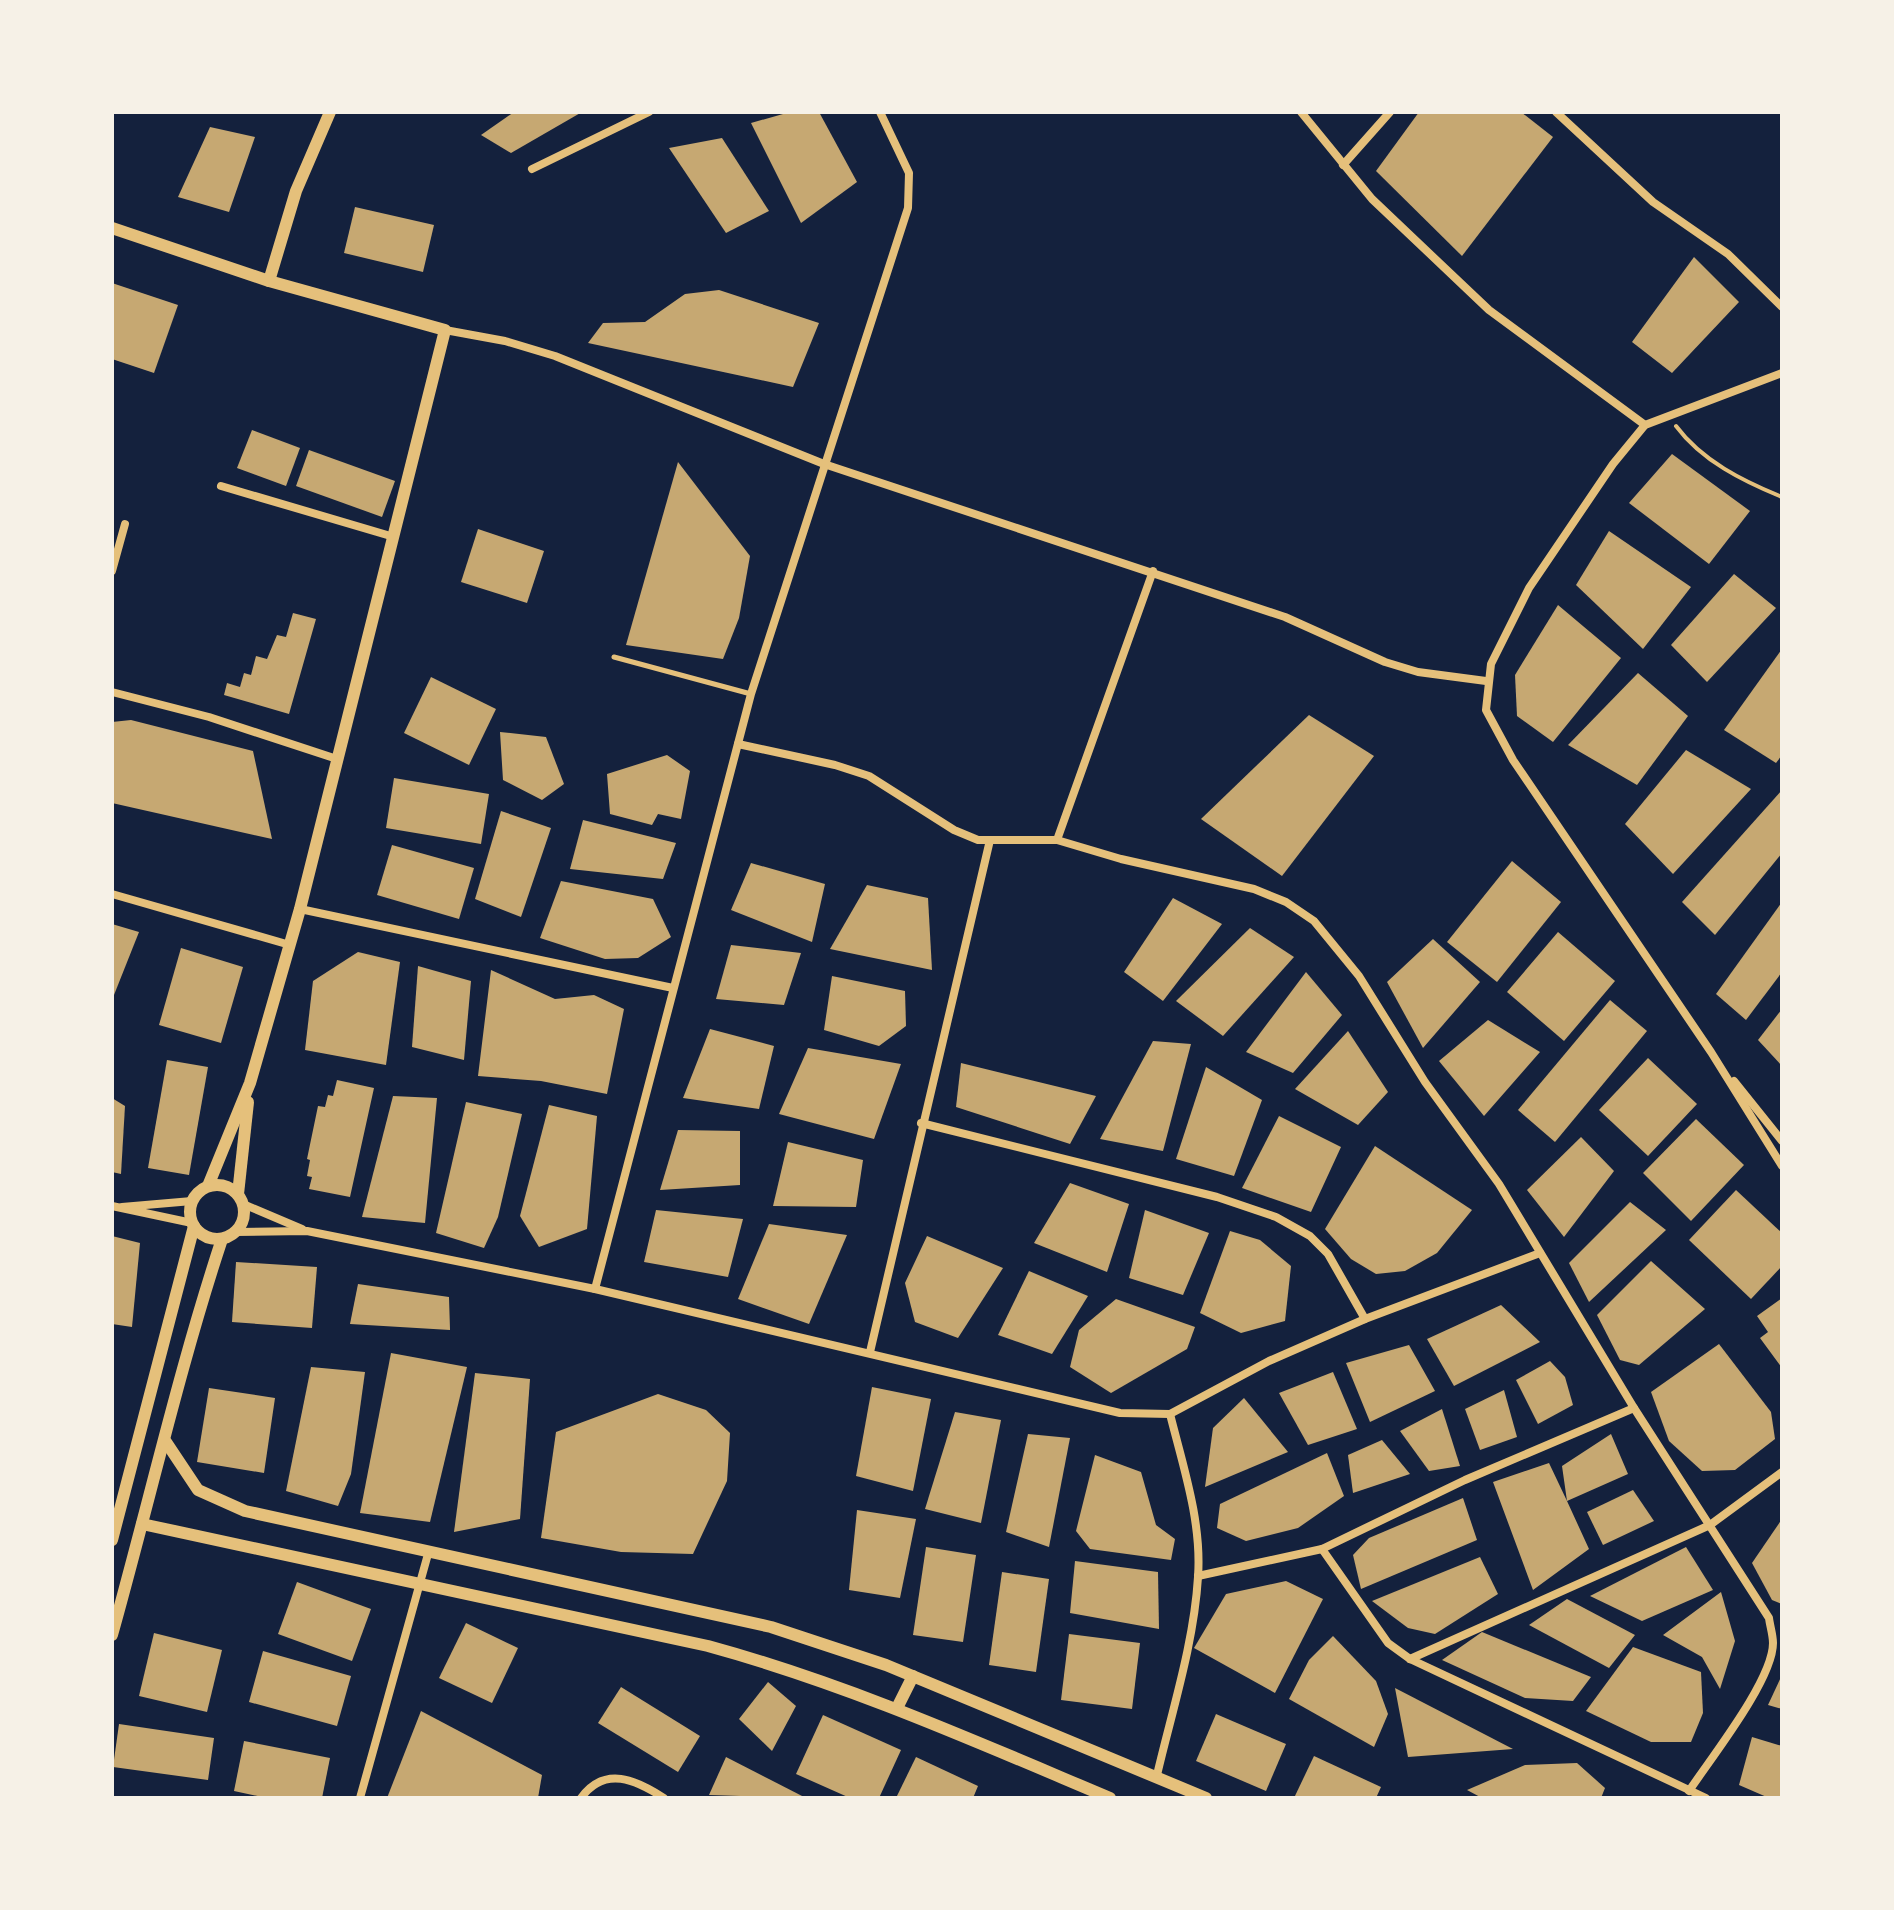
<svg xmlns="http://www.w3.org/2000/svg" width="1894" height="1910" viewBox="0 0 1894 1910" font-family="'Source Sans 3',sans-serif">
  <rect width="100%" height="100%" fill="#14213d"/>
  <g fill="#c6a872">
    <polygon points="514,112 582,112 511,153 481,135"/>
    <polygon points="790,112 819,112 857,182 801,223 751,123"/>
    <polygon points="1419,112 1521,112 1553,137 1462,256 1376,171"/>
    <polygon points="210,127 255,137 229,212 178,197"/>
    <polygon points="722,138 769,211 726,233 669,148"/>
    <polygon points="355,207 434,225 423,272 344,253"/>
    <polygon points="1694,257 1739,302 1672,373 1632,342"/>
    <polygon points="112,283 178,305 154,373 112,359"/>
    <polygon points="719,290 819,323 793,387 588,343 603,323 645,322 685,294"/>
    <polygon points="252,430 300,448 286,486 237,468"/>
    <polygon points="309,450 395,481 382,517 296,486"/>
    <polygon points="1672,454 1750,511 1709,564 1629,503"/>
    <polygon points="678,462 750,556 739,618 723,659 626,645"/>
    <polygon points="478,529 544,551 527,603 461,582"/>
    <polygon points="1609,531 1691,587 1643,649 1576,585"/>
    <polygon points="1734,574 1776,608 1707,682 1671,645"/>
    <polygon points="1558,605 1621,658 1553,742 1517,716 1515,675"/>
    <polygon points="293,613 316,619 289,714 224,695 227,683 240,687 244,673 251,675 256,656 267,659 277,635 286,637"/>
    <polygon points="1782,649 1782,755 1776,763 1724,730"/>
    <polygon points="1638,673 1688,716 1637,785 1568,745"/>
    <polygon points="431,677 496,709 469,765 404,733"/>
    <polygon points="1309,715 1374,756 1282,876 1201,819"/>
    <polygon points="131,720 253,751 272,839 112,803 112,722"/>
    <polygon points="500,732 546,737 564,784 542,800 503,780"/>
    <polygon points="1686,750 1751,789 1673,874 1625,824"/>
    <polygon points="667,755 690,771 681,819 658,814 652,825 610,814 607,774"/>
    <polygon points="394,778 489,794 481,844 386,828"/>
    <polygon points="1782,790 1782,853 1715,935 1682,902"/>
    <polygon points="501,811 551,828 521,917 475,899"/>
    <polygon points="583,820 676,843 663,879 570,869"/>
    <polygon points="392,845 474,868 459,919 377,895"/>
    <polygon points="1512,861 1561,902 1497,982 1447,942"/>
    <polygon points="751,863 825,884 812,942 731,910"/>
    <polygon points="561,881 653,899 671,937 638,958 605,959 540,938"/>
    <polygon points="867,885 928,898 932,970 830,949"/>
    <polygon points="1173,898 1222,924 1163,1001 1124,972"/>
    <polygon points="1782,902 1782,972 1746,1020 1716,994"/>
    <polygon points="112,924 139,932 112,1000"/>
    <polygon points="1250,928 1294,957 1223,1036 1176,1001"/>
    <polygon points="1558,932 1615,981 1564,1041 1507,992"/>
    <polygon points="1433,939 1480,982 1423,1048 1387,982"/>
    <polygon points="731,945 801,953 784,1005 716,999"/>
    <polygon points="181,948 243,967 221,1043 159,1025"/>
    <polygon points="358,952 400,962 386,1065 305,1050 313,981"/>
    <polygon points="418,966 471,981 464,1060 412,1047"/>
    <polygon points="491,970 555,999 594,995 624,1009 607,1094 541,1081 478,1076"/>
    <polygon points="1306,972 1342,1015 1293,1073 1246,1052"/>
    <polygon points="832,976 905,991 906,1026 879,1046 824,1030"/>
    <polygon points="1610,1000 1647,1031 1555,1142 1518,1110"/>
    <polygon points="1782,1009 1782,1066 1758,1040"/>
    <polygon points="1488,1020 1540,1052 1484,1116 1439,1061"/>
    <polygon points="710,1029 774,1046 759,1109 683,1098"/>
    <polygon points="1348,1031 1388,1092 1358,1125 1295,1089"/>
    <polygon points="1153,1041 1191,1044 1163,1151 1100,1139"/>
    <polygon points="808,1048 901,1064 874,1139 779,1114"/>
    <polygon points="1648,1058 1697,1104 1648,1156 1599,1110"/>
    <polygon points="167,1060 208,1067 189,1175 148,1168"/>
    <polygon points="961,1063 1096,1096 1070,1144 956,1107"/>
    <polygon points="1206,1067 1262,1100 1234,1176 1176,1159"/>
    <polygon points="337,1080 374,1088 350,1197 309,1189 312,1177 307,1176 310,1160 307,1159 318,1106 325,1107 328,1095 333,1096"/>
    <polygon points="393,1096 437,1098 425,1223 362,1217"/>
    <polygon points="112,1098 125,1106 121,1174 112,1172"/>
    <polygon points="466,1102 522,1114 498,1217 484,1248 436,1233"/>
    <polygon points="549,1105 597,1116 587,1229 539,1247 520,1216"/>
    <polygon points="1279,1116 1341,1147 1311,1212 1242,1188"/>
    <polygon points="1696,1119 1744,1165 1691,1221 1643,1173"/>
    <polygon points="678,1130 740,1131 740,1185 660,1190"/>
    <polygon points="1581,1137 1614,1171 1564,1237 1527,1190"/>
    <polygon points="788,1142 863,1160 856,1207 773,1206"/>
    <polygon points="1375,1146 1472,1210 1437,1253 1405,1271 1376,1274 1351,1259 1325,1229"/>
    <polygon points="1070,1183 1129,1204 1107,1272 1034,1243"/>
    <polygon points="1736,1190 1782,1233 1782,1266 1751,1299 1689,1240"/>
    <polygon points="1630,1202 1666,1230 1589,1302 1569,1263"/>
    <polygon points="656,1210 743,1219 728,1277 644,1262"/>
    <polygon points="1145,1210 1209,1233 1183,1295 1129,1278"/>
    <polygon points="769,1224 847,1235 809,1324 738,1299"/>
    <polygon points="1230,1231 1260,1240 1291,1266 1285,1321 1241,1333 1200,1313"/>
    <polygon points="112,1236 140,1243 132,1327 112,1324"/>
    <polygon points="927,1236 1003,1268 958,1338 915,1322 905,1283"/>
    <polygon points="1651,1261 1705,1309 1639,1365 1620,1360 1597,1315"/>
    <polygon points="236,1262 317,1267 312,1328 232,1322"/>
    <polygon points="1029,1271 1088,1296 1052,1354 998,1335"/>
    <polygon points="358,1284 449,1297 450,1330 350,1324"/>
    <polygon points="1782,1298 1782,1368 1760,1338 1768,1332 1757,1316"/>
    <polygon points="1116,1299 1195,1327 1187,1349 1111,1393 1070,1367 1079,1330"/>
    <polygon points="1501,1305 1540,1342 1454,1386 1427,1339"/>
    <polygon points="1719,1344 1771,1412 1775,1439 1735,1470 1702,1471 1669,1441 1651,1392"/>
    <polygon points="1409,1345 1435,1391 1370,1422 1346,1363"/>
    <polygon points="391,1353 467,1367 430,1522 360,1513"/>
    <polygon points="1550,1361 1565,1377 1573,1405 1538,1424 1516,1380"/>
    <polygon points="311,1367 365,1372 351,1474 338,1506 286,1491"/>
    <polygon points="1333,1372 1357,1429 1308,1445 1279,1393"/>
    <polygon points="475,1373 530,1379 520,1519 454,1532"/>
    <polygon points="872,1387 931,1399 913,1491 856,1476"/>
    <polygon points="209,1388 275,1398 264,1473 197,1462"/>
    <polygon points="1504,1390 1517,1437 1480,1450 1465,1409"/>
    <polygon points="658,1394 706,1410 730,1433 727,1481 693,1554 621,1552 541,1538 556,1432"/>
    <polygon points="1244,1398 1288,1452 1205,1487 1213,1428"/>
    <polygon points="1442,1409 1460,1466 1429,1471 1400,1431"/>
    <polygon points="955,1412 1001,1420 981,1523 925,1509"/>
    <polygon points="1028,1434 1070,1438 1049,1547 1006,1532"/>
    <polygon points="1611,1434 1628,1474 1567,1501 1589,1549 1533,1590 1493,1482 1549,1463 1567,1501 1562,1466"/>
    <polygon points="1382,1440 1410,1474 1353,1493 1348,1455"/>
    <polygon points="1327,1453 1344,1496 1298,1528 1246,1541 1217,1528 1220,1504"/>
    <polygon points="1095,1455 1141,1472 1156,1525 1175,1539 1171,1560 1090,1549 1076,1531"/>
    <polygon points="1633,1490 1654,1521 1603,1545 1587,1512"/>
    <polygon points="1463,1498 1477,1540 1361,1589 1353,1555 1369,1538"/>
    <polygon points="857,1510 916,1519 900,1598 849,1590"/>
    <polygon points="1782,1519 1782,1604 1772,1600 1752,1563"/>
    <polygon points="926,1547 976,1555 963,1642 913,1635"/>
    <polygon points="1686,1547 1713,1590 1642,1621 1590,1596"/>
    <polygon points="1480,1557 1498,1594 1435,1634 1408,1628 1372,1601"/>
    <polygon points="1075,1561 1158,1572 1159,1629 1070,1613"/>
    <polygon points="1002,1572 1049,1579 1036,1672 989,1665"/>
    <polygon points="1286,1581 1323,1599 1275,1693 1194,1648 1226,1594"/>
    <polygon points="297,1582 371,1609 352,1661 278,1634"/>
    <polygon points="1721,1592 1735,1641 1720,1689 1702,1657 1663,1635"/>
    <polygon points="1567,1599 1635,1635 1609,1668 1529,1625"/>
    <polygon points="466,1623 518,1648 492,1703 439,1678"/>
    <polygon points="1482,1632 1591,1677 1573,1701 1525,1698 1442,1660"/>
    <polygon points="154,1633 222,1650 207,1712 139,1696"/>
    <polygon points="1069,1634 1140,1643 1132,1709 1061,1700"/>
    <polygon points="1333,1636 1376,1681 1388,1714 1374,1747 1289,1699 1309,1660"/>
    <polygon points="1633,1647 1701,1672 1703,1713 1691,1742 1651,1742 1586,1711"/>
    <polygon points="263,1651 351,1676 337,1726 249,1702"/>
    <polygon points="1782,1675 1782,1709 1768,1705"/>
    <polygon points="768,1682 796,1706 772,1751 739,1719"/>
    <polygon points="621,1687 700,1736 678,1772 598,1723"/>
    <polygon points="1395,1688 1513,1749 1408,1757"/>
    <polygon points="421,1711 542,1775 538,1798 387,1798"/>
    <polygon points="1216,1714 1286,1744 1266,1791 1196,1761"/>
    <polygon points="823,1715 901,1750 879,1798 850,1798 796,1774"/>
    <polygon points="119,1724 214,1738 208,1780 113,1767"/>
    <polygon points="1752,1737 1782,1746 1782,1798 1769,1798 1739,1785"/>
    <polygon points="244,1741 330,1758 322,1798 267,1798 234,1791"/>
    <polygon points="1314,1756 1381,1787 1376,1798 1294,1798"/>
    <polygon points="726,1757 806,1798 709,1795"/>
    <polygon points="916,1757 978,1786 973,1798 896,1798"/>
    <polygon points="1577,1763 1605,1788 1601,1798 1482,1798 1467,1790 1525,1765"/>
  </g>
  <g fill="none" stroke-linecap="round" stroke-linejoin="round">
    <path stroke="#e5c07b" stroke-width="4" d="M1676,426C1702,461 1743,481 1782,497"/>
    <polyline stroke="#e5c07b" stroke-width="5" points="614,657 751,694"/>
    <g stroke="#e5c07b" stroke-width="8">
      <polyline points="1301,112 1372,199 1489,310 1645,425"/>
      <polyline points="1556,112 1653,202 1728,254 1782,307"/>
      <polyline points="1343,165 1390,112"/>
      <polyline points="532,169 649,112"/>
      <polyline points="445,330 505,341 555,356 824,464 1285,617 1385,662 1418,672 1486,681"/>
      <polyline points="1782,373 1645,425 1613,464 1529,588 1491,664 1486,710 1513,760 1711,1052 1782,1166"/>
      <polyline points="221,486 394,537"/>
      <polyline points="112,571 125,524"/>
      <polyline points="112,692 209,717 337,759"/>
      <path d="M738,744L835,765L869,776L954,830L978,840H1057L1121,859L1254,889L1286,902L1314,921L1359,976L1425,1082L1499,1184L1634,1408L1769,1618C1770,1626 1773,1635 1773,1643C1773,1680 1711,1758 1689,1791"/>
      <polyline points="1057,840 1153,571"/>
      <polyline points="112,894 290,945"/>
      <polyline points="300,909 673,988"/>
      <polyline points="1734,1081 1782,1141"/>
      <polyline points="921,1123 1217,1197 1276,1217 1310,1236 1328,1254 1365,1319"/>
      <polyline points="243,1204 302,1229"/>
      <polyline points="112,1206 192,1223"/>
      <polyline points="122,1207 192,1201"/>
      <polyline points="235,1232 307,1231 595,1289 1120,1413 1170,1414 1269,1361 1365,1319 1540,1253"/>
      <polyline points="595,1289 751,694 908,208 909,173 880,112"/>
      <polyline points="870,1352 990,840"/>
      <polyline points="1322,1549 1388,1643 1410,1659 1706,1798"/>
      <polyline points="1198,1576 1322,1549 1465,1480 1634,1408"/>
      <polyline points="1410,1659 1710,1525 1782,1472"/>
      <path d="M1157,1775C1172,1711 1194,1643 1198,1577C1202,1522 1183,1466 1170,1414"/>
      <polyline points="360,1798 428,1554"/>
      <path d="M581,1798C605,1765 636,1780 664,1798"/>
    </g>
    <g stroke="#e5c07b" stroke-width="12">
      <polyline points="112,228 269,281 445,330 300,909 250,1083 208,1186"/>
      <polyline points="269,281 296,191 330,112"/>
      <circle cx="217" cy="1212" r="27"/>
      <polyline points="238,1194 248,1102"/>
      <polyline points="166,1442 198,1490 245,1511 771,1627 886,1665 1206,1798"/>
      <path d="M142,1524L708,1646C847,1684 977,1742 1110,1798"/>
      <polyline points="112,1540 194,1226"/>
      <path d="M112,1635C149,1503 179,1369 222,1239"/>
      <polyline points="897,1708 913,1676"/>
    </g>
  </g>
  <rect width="1894" height="1910" fill="none" stroke="#f6f1e7" stroke-width="228"/>
</svg>
